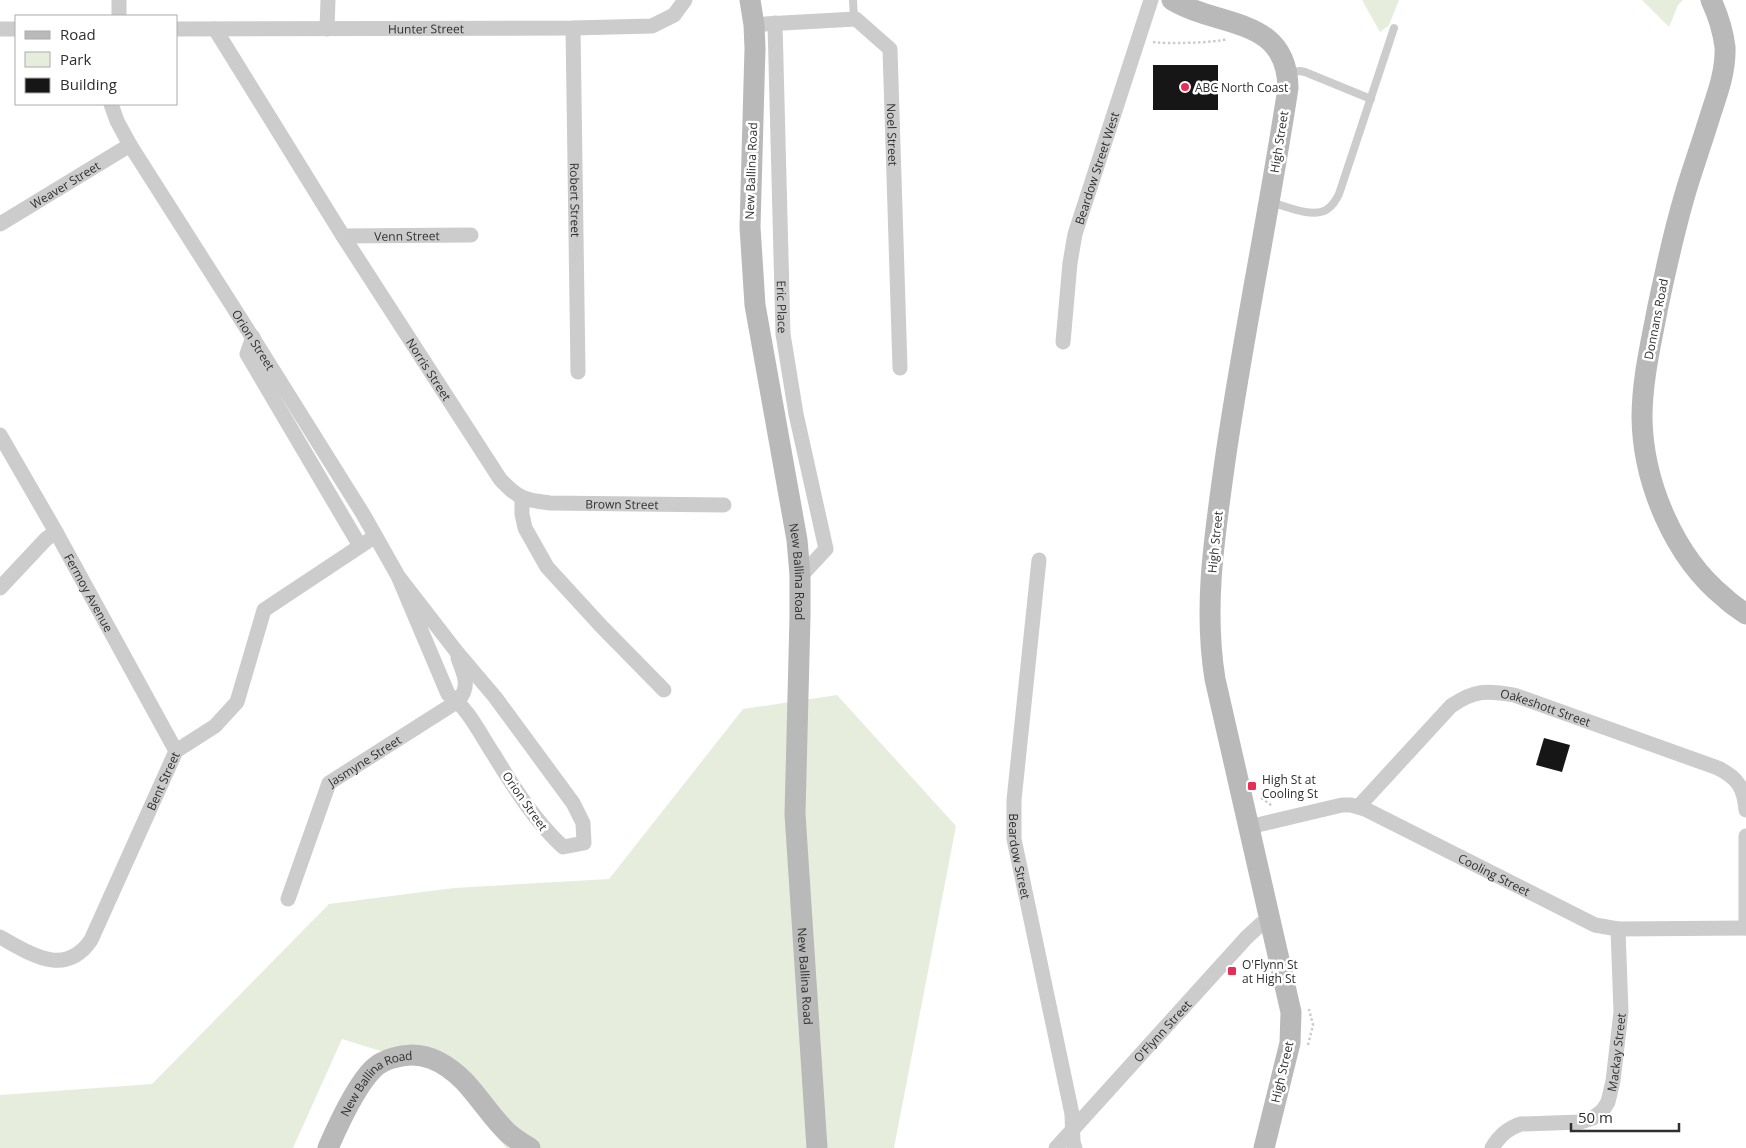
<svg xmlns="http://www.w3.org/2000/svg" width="1746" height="1148" viewBox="0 0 1746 1148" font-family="'Open Sans',sans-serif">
  <rect width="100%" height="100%" fill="#fff"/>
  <g fill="#e7eddd">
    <polygon points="1362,0 1399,0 1389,25 1380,32"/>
    <polygon points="1642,0 1683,0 1678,5 1669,27"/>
    <polygon points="837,695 956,826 894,1148 506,1148 455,1074 342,1039 293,1148 0,1148 0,1095 152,1084 329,904 454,888 609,879 743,709"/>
  </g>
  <g fill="#161616">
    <rect x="1153" y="65" width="65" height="45"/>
    <polygon points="1544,738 1570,745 1562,772 1536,765"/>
  </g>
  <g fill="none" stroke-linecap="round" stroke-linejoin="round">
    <g stroke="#ccc" stroke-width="2.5" stroke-dasharray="2.5 2.5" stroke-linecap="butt">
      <path d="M1153,42C1164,44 1216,43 1227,39"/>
      <polyline points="1261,798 1270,804 1271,807"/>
      <polyline points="1308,1045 1313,1025 1309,1009"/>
    </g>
    <g stroke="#ccc" stroke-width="8">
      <polyline points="853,0 854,19"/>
      <polyline points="1288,72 1300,71 1305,72 1371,99"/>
      <path d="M1270,202C1286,206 1311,218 1326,210C1333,206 1336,200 1339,194L1394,28"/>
    </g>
    <g stroke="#ccc" stroke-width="15">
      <polyline points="119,16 119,0"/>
      <path id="s1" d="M775,23L783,334L796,414L826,549L800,577"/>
      <path id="s2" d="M765,24L856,19L890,49L900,368"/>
      <path id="s3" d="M573,28L578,372"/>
      <polyline points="0,29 16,29"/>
      <path id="s4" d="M176,29L573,28L652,26L674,15L685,0"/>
      <path id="s5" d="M215,29L343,236L500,479C518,499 525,500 550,503L724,505"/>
      <polyline points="327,29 328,0"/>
      <path id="s6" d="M111,104L117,121L130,145L256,343L363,514L398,576L456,651L495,697L573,803L583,823L584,843L563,847C535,821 514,788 494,755C480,734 469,709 448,694L398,576"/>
      <path id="s7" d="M0,224L130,145"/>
      <path id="s8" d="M343,236L471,235"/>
      <polyline points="253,337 247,354 360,546"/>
      <path id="s9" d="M1063,342L1070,263L1075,234L1151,0"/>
      <path id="s10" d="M0,435L56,532L176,751"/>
      <polyline points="522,498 522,514 525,528 547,567 602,627 664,690"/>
      <path id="s11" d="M1039,560L1014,800V839L1072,1114L1073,1142L1075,1148"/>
      <polyline points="0,588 46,539 56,532"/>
      <path id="s12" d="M1359,806L1451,706C1474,690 1487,690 1514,695L1718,768C1738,778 1744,788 1746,810"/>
      <path id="s13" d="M1249,827L1342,805H1351L1365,809L1595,925L1618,929L1746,928"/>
      <path id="s14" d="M288,899L329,783L458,701C471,686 464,675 458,658"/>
      <polyline points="1746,928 1746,836"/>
      <path id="s15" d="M0,937C31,954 65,978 91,940L176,751L215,726L237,702L264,610L374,537"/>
      <path id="s16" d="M1056,1148L1246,938L1261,924L1271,920"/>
      <path id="s17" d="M1492,1148C1499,1136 1508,1128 1521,1124L1581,1122L1593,1118L1603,1110L1608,1102L1613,1081L1621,1012L1618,929"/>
    </g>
    <g stroke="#b9b9b9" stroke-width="21">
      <path id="s18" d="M750,0L754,25L755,48L750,227L755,305L797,540L800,575V617L795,814L817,1148"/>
      <path d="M1172,0C1219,28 1287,16 1288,88C1269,213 1243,336 1225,461C1215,534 1203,606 1215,679L1291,1012L1290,1043L1264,1148"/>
      <path d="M1711,0C1718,15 1723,31 1725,47C1726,70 1718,92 1711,113C1704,136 1696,159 1689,181C1676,222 1667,264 1658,306C1651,343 1642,380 1642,418C1643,482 1674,557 1725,598C1731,604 1739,609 1746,614"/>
      <path id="s19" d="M328,1148C338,1125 356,1086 373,1069C378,1064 386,1060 393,1058C421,1049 444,1061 464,1081C480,1098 492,1118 508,1133C515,1139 523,1144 530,1148"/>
    </g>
  </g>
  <g fill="#ea2d54" stroke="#fff" stroke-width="2">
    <circle cx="1185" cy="87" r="5"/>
    <rect x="1247" y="781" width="10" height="10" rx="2.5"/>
    <rect x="1227" y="966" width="10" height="10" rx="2.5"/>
  </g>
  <g text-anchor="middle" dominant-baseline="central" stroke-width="5" stroke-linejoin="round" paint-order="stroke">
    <g font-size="12" fill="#2f2f2f" stroke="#fff">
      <text stroke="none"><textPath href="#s4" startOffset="250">Hunter Street</textPath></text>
      <text stroke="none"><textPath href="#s2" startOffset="222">Noel Street</textPath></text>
      <text transform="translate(1279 142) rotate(-81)">High Street</text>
      <text stroke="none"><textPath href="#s9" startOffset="178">Beardow Street West</textPath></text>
      <text transform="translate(751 171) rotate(-88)">New Ballina Road</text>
      <text stroke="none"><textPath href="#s7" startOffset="76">Weaver Street</textPath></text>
      <text stroke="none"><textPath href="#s3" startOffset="172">Robert Street</textPath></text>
      <text stroke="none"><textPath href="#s8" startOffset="64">Venn Street</textPath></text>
      <text stroke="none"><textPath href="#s1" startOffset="284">Eric Place</textPath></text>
      <text transform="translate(1656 319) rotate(-79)">Donnans Road</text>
      <text stroke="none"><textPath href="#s6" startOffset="276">Orion Street</textPath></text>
      <text stroke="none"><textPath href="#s5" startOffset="402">Norris Street</textPath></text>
      <text stroke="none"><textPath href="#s5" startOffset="662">Brown Street</textPath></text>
      <text transform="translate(1215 542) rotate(-84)">High Street</text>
      <text stroke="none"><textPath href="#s18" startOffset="576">New Ballina Road</textPath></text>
      <text stroke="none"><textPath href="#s10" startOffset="181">Fermoy Avenue</textPath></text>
      <text stroke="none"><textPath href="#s12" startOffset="236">Oakeshott Street</textPath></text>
      <text stroke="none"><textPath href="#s14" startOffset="165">Jasmyne Street</textPath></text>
      <text stroke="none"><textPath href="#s15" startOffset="278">Bent Street</textPath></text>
      <text transform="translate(525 801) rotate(55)">Orion Street</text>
      <text stroke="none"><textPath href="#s11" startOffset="298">Beardow Street</textPath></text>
      <text stroke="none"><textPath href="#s13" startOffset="264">Cooling Street</textPath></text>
      <text stroke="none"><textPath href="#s18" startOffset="981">New Ballina Road</textPath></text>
      <text stroke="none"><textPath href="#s16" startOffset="158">O'Flynn Street</textPath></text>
      <text stroke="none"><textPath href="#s17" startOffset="184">Mackay Street</textPath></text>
      <text transform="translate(1282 1072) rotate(-77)">High Street</text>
      <text stroke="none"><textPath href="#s19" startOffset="85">New Ballina Road</textPath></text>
    </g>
    <g font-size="12" fill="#2f2f2f" stroke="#fff" text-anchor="start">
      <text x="1195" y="87">ABC North Coast</text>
      <text x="1262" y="779">High St at<tspan x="1262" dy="14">Cooling St</tspan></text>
      <text x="1242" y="964">O'Flynn St<tspan x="1242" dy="14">at High St</tspan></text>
    </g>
  </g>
  <rect x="15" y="15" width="162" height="90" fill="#ffffff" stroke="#acacac"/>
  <rect x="25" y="31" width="25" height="8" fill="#b9b9b9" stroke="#acacac"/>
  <text x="60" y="40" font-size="15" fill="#2f2f2f">Road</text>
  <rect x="25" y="52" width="25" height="15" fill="#e7eddd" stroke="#acacac"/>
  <text x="60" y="65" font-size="15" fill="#2f2f2f">Park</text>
  <rect x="25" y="78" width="25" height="15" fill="#161616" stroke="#acacac"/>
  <text x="60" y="90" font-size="15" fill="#2f2f2f">Building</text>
  <path d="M1571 1123v8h108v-8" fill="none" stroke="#2f2f2f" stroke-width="2.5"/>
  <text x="1578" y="1123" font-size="15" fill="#2f2f2f" stroke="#ffffff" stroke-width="4" paint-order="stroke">50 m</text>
</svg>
